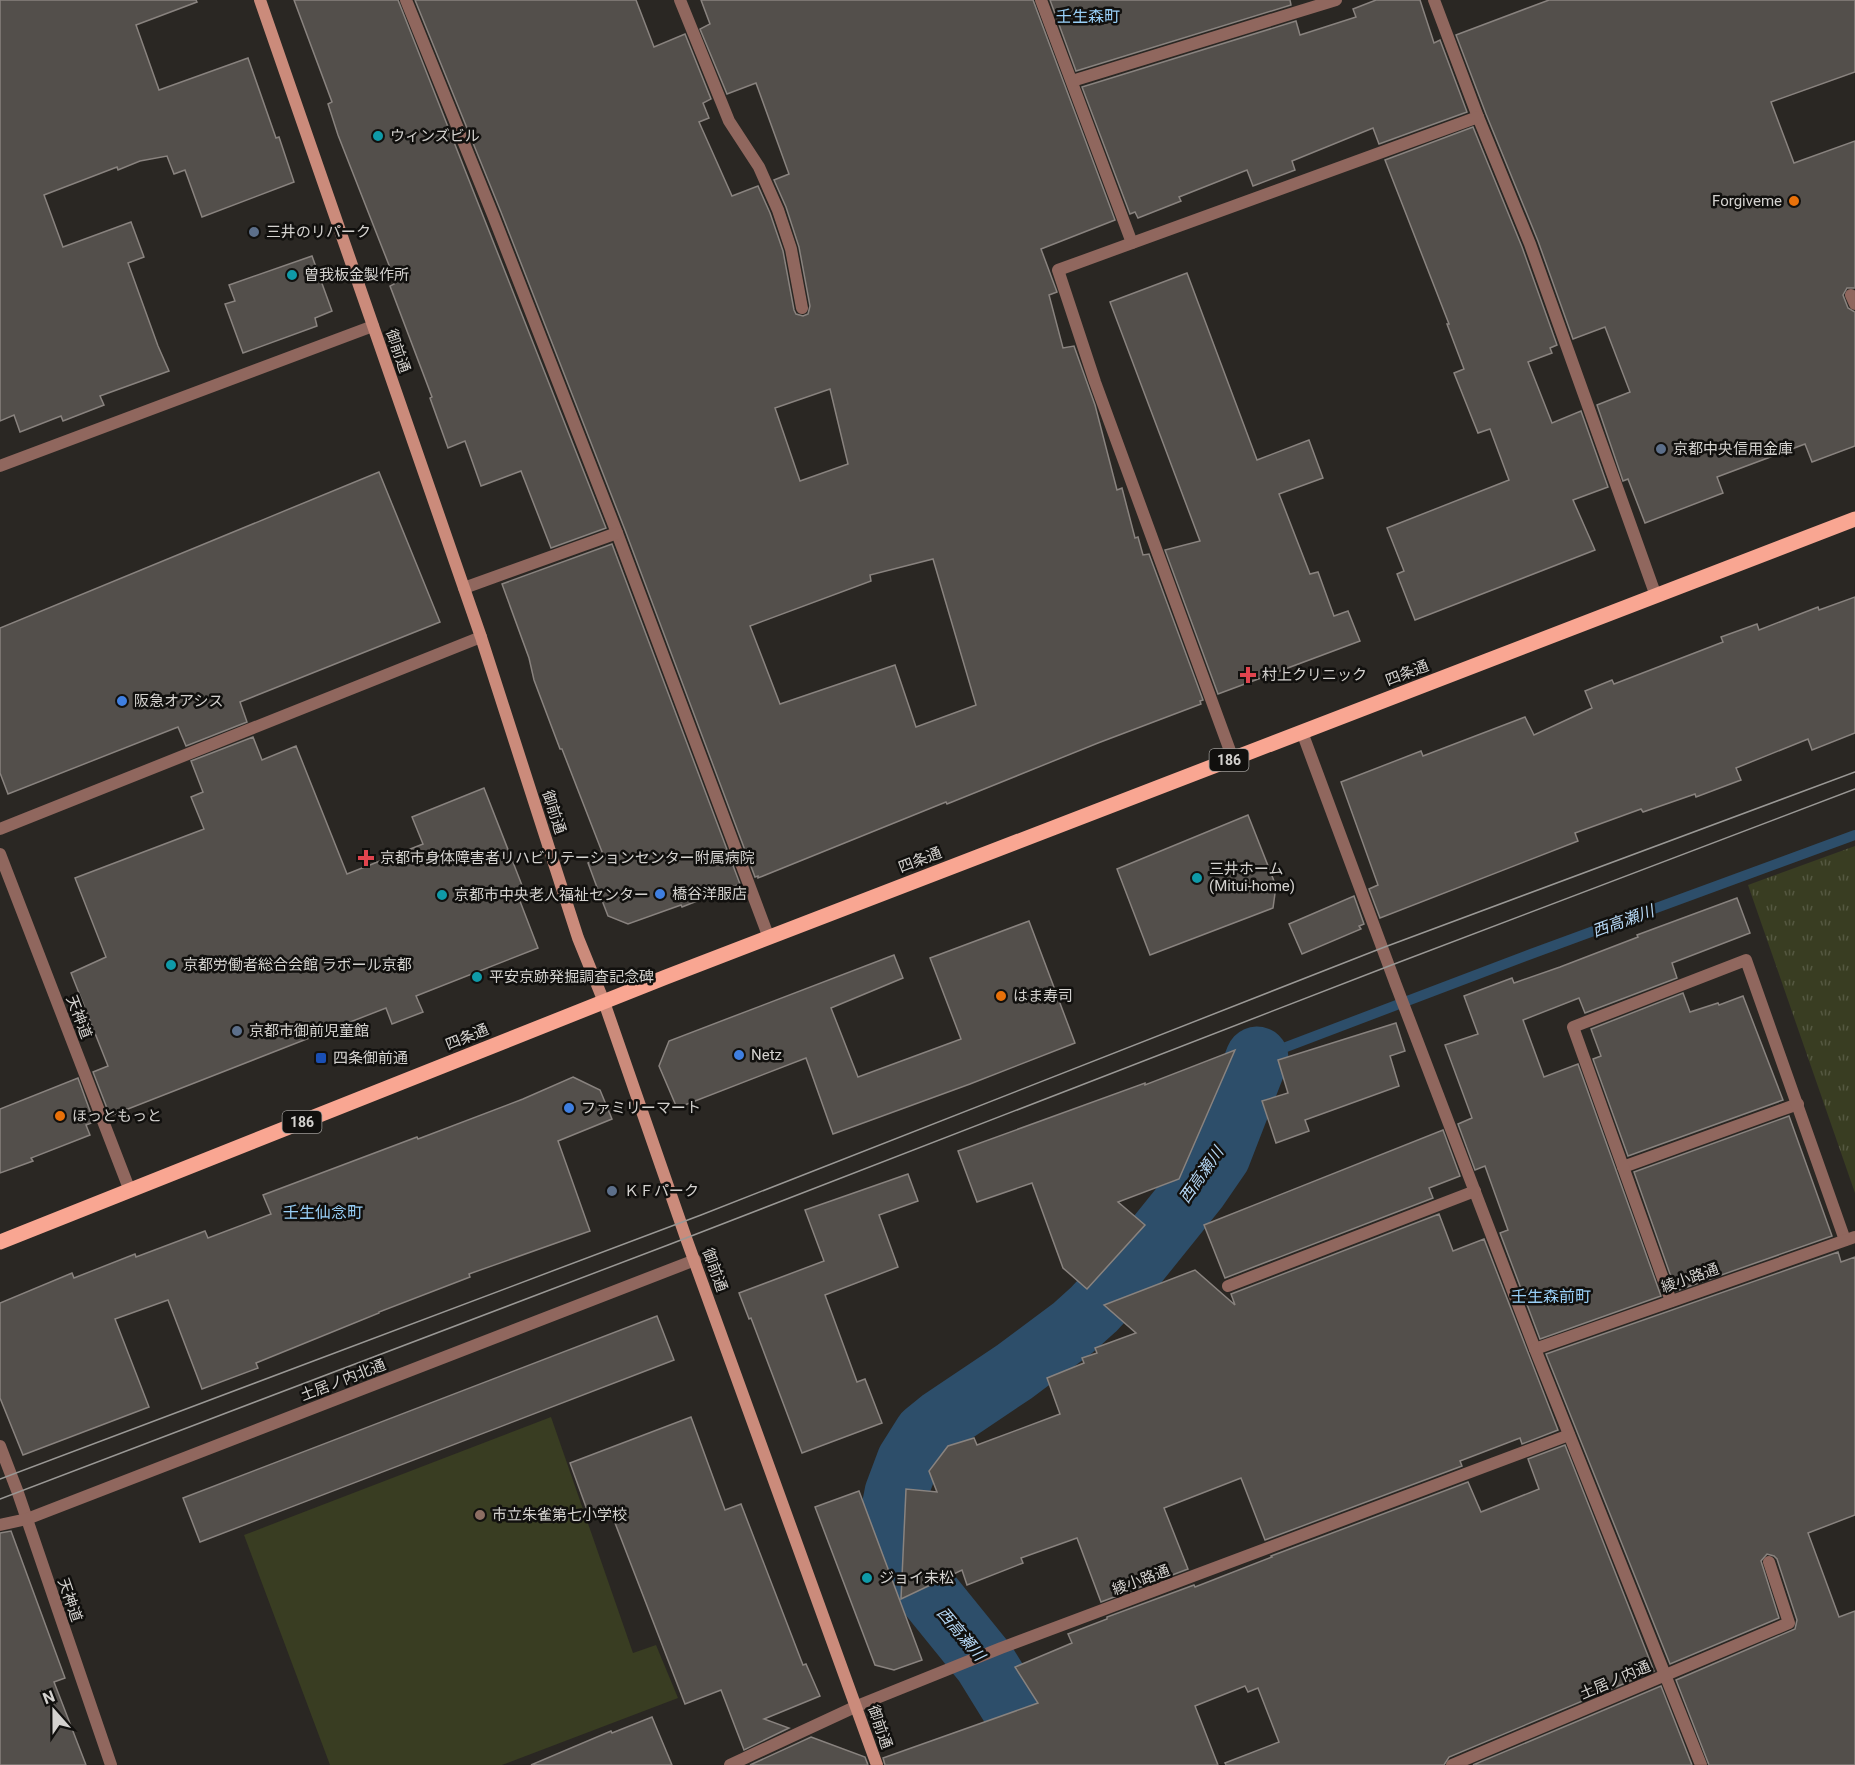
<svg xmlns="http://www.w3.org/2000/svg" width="1855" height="1765" viewBox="0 0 1855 1765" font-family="Roboto,'Noto Sans JP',sans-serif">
  <defs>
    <pattern id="grass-tufts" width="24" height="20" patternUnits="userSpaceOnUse" patternTransform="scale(1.5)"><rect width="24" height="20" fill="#393d22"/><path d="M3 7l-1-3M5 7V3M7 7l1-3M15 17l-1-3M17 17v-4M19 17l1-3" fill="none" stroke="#555841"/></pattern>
  </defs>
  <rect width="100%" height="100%" fill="#2a2723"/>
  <polygon fill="url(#grass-tufts)" points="1855,846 1855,1193 1748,885"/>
  <polygon fill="#393d22" points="551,1417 633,1653 656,1645 678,1698 502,1765 330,1765 244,1535"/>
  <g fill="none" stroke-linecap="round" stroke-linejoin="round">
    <polyline stroke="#2d4e6a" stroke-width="10" points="1257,1058 1531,954 1855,835"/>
    <polyline stroke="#2d4e6a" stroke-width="63" points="1048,1765 985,1663 904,1563 893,1536 891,1519 896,1493 908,1461 925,1434 941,1421 1014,1372 1073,1328 1094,1309 1135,1265 1197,1188 1219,1156 1257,1058"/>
  </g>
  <g fill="#534f4b" stroke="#89837f" stroke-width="1.5" fill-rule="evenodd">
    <polygon points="0,0 196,0 197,2 136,25 159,90 248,58 276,138 279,137 294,182 202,217 185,170 174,174 167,156 140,161 118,170 117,167 44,195 63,247 131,222 144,257 128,263 158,346 169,371 100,396 104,405 63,421 61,416 20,432 14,415 0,421"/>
    <polygon points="294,0 398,0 606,528 551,548 521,471 481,486 465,441 448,448 430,398 432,397 390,286 396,283 338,135 328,104 332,102"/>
    <path d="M415,0H636L654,47L685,34L711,99L703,103L709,118L699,122L732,196L758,186L770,213L783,251L794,310L796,314L803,316L808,314L810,306L799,247L786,207L774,180L789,174L756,83L727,94L700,29L710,24L701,0H1033L1115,220L1041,249L1057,292L1049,295L1063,348L1074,346L1095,405L1117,490L1122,488L1135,538L1138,537L1143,555L1149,554L1203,700L1200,701L1201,704L1098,743L947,804L946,802L758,878V876L755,877L625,530L501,212ZM830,389L848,464L800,481L775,408ZM933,559L976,705L916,727L895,665L780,704L750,626L871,581L870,575Z"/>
    <polygon points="1050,0 1290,0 1291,5 1076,71"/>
    <polygon points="1376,0 1420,0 1434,43 1440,40 1467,112 1379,144 1373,128 1292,161 1295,170 1253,186 1247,170 1179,197 1181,201 1138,218 1135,212 1130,214 1082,87 1296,21 1300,35 1356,17 1353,9"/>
    <polygon points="1549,0 1855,0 1855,72 1771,102 1794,163 1855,141 1855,288 1847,288 1843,295 1848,308 1855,312 1855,446 1812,462 1805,444 1717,477 1723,493 1645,523 1628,479 1623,481 1597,405 1630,392 1605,327 1573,339 1538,241 1486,114 1456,35"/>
    <polygon points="1473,127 1522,247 1557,345 1550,348 1552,353 1528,362 1552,423 1581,411 1608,487 1573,500 1595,550 1415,620 1397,574 1404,571 1387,528 1509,480 1490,429 1478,433 1454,373 1464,369 1447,324 1449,324 1385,160"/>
    <polygon points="312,256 332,311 315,318 317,326 243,353 225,304 235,301 229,285"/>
    <polygon points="1187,273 1257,460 1309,440 1323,478 1279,494 1310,574 1318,572 1334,616 1348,611 1360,641 1218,694 1165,550 1200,541 1110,302"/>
    <polygon points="379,472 440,622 240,702 247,722 186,746 178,727 8,794 0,773 0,628"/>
    <polygon points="612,544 740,884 682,907 681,905 628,924 608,916 598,890 588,863 604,857 562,749 560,749 534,680 529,658 502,584"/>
    <polygon points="1855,597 1855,733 1812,750 1808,739 1736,768 1741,780 1696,797 1695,794 1643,812 1641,809 1575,833 1578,841 1380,918 1369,889 1378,885 1341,782 1421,751 1423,756 1525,717 1534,735 1592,708 1585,691 1612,680 1614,684 1723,642 1721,637 1757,624 1759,630 1818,607 1819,610"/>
    <polygon points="253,737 262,760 296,746 347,874 423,844 412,817 484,788 525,893 518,896 538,948 416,996 423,1012 392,1024 386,1008 110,1116 93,1072 108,1066 71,973 106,957 75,878 204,829 191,797 203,792 191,761"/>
    <polygon points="1248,815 1276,886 1273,908 1150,955 1117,869"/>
    <polygon points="1354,896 1364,924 1359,926 1361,929 1302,954 1289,924"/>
    <polygon points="1737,898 1750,933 1672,963 1677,978 1585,1013 1579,998 1523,1020 1544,1077 1578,1064 1661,1296 1540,1339 1500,1233 1508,1230 1485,1166 1475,1170 1458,1124 1472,1118 1445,1045 1478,1034 1464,996 1512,978 1514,983 1560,967 1638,937 1637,935"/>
    <polygon points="1029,921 1075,1043 970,1084 833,1134 806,1058 677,1108 659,1066 669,1041 894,955 903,978 831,1008 858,1077 961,1039 930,958"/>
    <polygon points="1683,993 1690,1012 1718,1003 1719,1005 1743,996 1783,1100 1628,1156 1593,1059 1601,1056 1591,1029"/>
    <polygon points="1396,1023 1405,1051 1390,1056 1399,1086 1305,1120 1309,1131 1276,1143 1262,1101 1288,1093 1278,1060"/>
    <polygon points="1235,1050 1179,1179 1118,1202 1145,1225 1087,1289 1063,1268 1032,1183 977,1202 958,1151 1145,1083 1145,1085"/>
    <polygon points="573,1077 600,1090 612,1119 558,1141 590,1231 469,1274 470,1277 379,1312 379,1313 256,1363 258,1368 202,1389 168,1300 115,1319 149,1407 23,1455 0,1398 0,1303 72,1273 74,1278 135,1254 136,1257 205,1231 208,1238 271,1214 263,1195 417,1137 418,1139 523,1099"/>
    <polygon points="78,1078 94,1122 86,1125 90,1135 31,1158 33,1161 0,1173 0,1109"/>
    <polygon points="1789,1116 1832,1236 1676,1291 1634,1172"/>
    <polygon points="1443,1130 1460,1176 1429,1188 1433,1198 1225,1278 1204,1225"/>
    <polygon points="908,1174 918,1201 879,1215 898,1267 825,1295 857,1382 865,1379 882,1423 802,1453 751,1318 749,1319 739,1293 824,1261 805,1210"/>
    <polygon points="1439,1214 1453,1251 1484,1239 1558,1430 1522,1444 1520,1438 1460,1461 1462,1466 1265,1540 1241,1478 1164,1508 1188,1569 1101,1602 1077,1538 1021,1558 1023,1563 967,1585 962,1570 901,1599 906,1489 937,1492 929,1471 948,1446 974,1438 977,1445 1060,1414 1047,1378 1084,1363 1082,1358 1097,1353 1095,1348 1136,1333 1104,1305 1195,1270 1235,1305 1231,1294"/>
    <polygon points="1838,1252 1841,1262 1855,1257 1855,1515 1808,1533 1839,1617 1855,1611 1855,1765 1709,1765 1676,1680 1795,1629 1797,1620 1777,1559 1774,1556 1767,1554 1761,1561 1779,1618 1670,1664 1546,1354"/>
    <polygon points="657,1316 674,1360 200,1542 183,1498"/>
    <polygon points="691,1417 725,1510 741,1504 803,1665 806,1664 820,1696 764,1719 789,1728 744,1750 721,1690 685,1704 610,1510 590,1518 570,1463"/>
    <polygon points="1565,1445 1654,1671 1449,1757 1444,1765 1226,1765 1225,1763 1279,1742 1258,1688 1248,1692 1245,1686 1195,1706 1218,1765 885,1765 883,1758 1038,1703 1015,1667 1072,1643 1068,1634 1107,1619 1107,1617 1194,1585 1195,1587 1272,1557 1271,1556 1468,1482 1481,1512 1539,1489 1528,1459"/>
    <polygon points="859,1491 922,1660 894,1670 875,1665 815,1507"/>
    <polygon points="11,1531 65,1678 54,1682 86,1765 0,1765 0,1533"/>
    <polygon points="1661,1686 1692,1765 1473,1765"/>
    <polygon points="652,1717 672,1765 531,1765 611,1731 612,1733"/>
    <polygon points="811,1737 865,1757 868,1765 750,1765"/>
  </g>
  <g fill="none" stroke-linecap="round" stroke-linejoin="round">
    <g stroke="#90675e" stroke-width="12">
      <polyline points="406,0 493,215 617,533 769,938"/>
      <polyline points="680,0 729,121 759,167 778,210 791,249 802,308"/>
      <polyline points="1041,0 1132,243"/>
      <polyline points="1434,0 1478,117 1530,244 1656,596"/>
      <polyline points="1072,81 1336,0"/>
      <polyline points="1851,295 1855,304"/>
      <polyline points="0,466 373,326"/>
      <polyline points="464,588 617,533"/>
      <polyline points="1302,732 1396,985 1535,1349 1701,1765"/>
      <polyline points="1233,759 1095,382 1058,270 1478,117"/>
      <polyline points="0,829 481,637"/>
      <polyline points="0,854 130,1191"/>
      <polyline points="1623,1167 1798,1104"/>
      <polyline points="1228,1286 1475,1191"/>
      <polyline points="1671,1301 1573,1027 1746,960 1845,1240"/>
      <polyline points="1535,1349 1855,1237"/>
      <polyline points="0,1446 18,1493 111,1765"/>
      <polyline points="0,1525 27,1519 695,1260"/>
      <polyline points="730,1765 857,1706 1001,1648 1569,1435"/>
      <polyline points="1452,1765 1789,1623 1769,1562"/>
    </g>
    <polyline stroke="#cb8b7b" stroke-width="12" points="260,0 481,637 578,938 604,1002 686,1238 877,1765"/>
    <polyline stroke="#f9a692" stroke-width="15" points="0,1242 666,977 1855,519"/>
    <g stroke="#9a9895" stroke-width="1.5">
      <polyline points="0,1479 701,1215 1382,948 1855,772"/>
      <polyline points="0,1499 668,1245 1389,966 1855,789"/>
    </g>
  </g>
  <g fill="#0f9aa8" stroke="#11100e" stroke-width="2">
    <circle cx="378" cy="136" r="6"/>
    <circle cx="292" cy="275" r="6"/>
    <circle cx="1197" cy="878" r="6"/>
    <circle cx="442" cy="895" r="6"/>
    <circle cx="171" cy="965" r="6"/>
    <circle cx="477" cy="977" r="6"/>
    <circle cx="867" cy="1578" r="6"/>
  </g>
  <g fill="#e8710a" stroke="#11100e" stroke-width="2">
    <circle cx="1794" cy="201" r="6"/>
    <circle cx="1001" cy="996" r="6"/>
    <circle cx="60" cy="1116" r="6"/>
  </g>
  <g fill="#5c6f8a" stroke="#11100e" stroke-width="2">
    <circle cx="254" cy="232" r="6"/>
    <circle cx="1661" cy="449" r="6"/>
    <circle cx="237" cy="1031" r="6"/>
    <circle cx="612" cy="1191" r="6"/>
  </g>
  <g fill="#e0444e" stroke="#11100e" stroke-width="2">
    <path d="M1245 666h6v6h6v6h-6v6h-6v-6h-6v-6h6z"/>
    <path d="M363 849h6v6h6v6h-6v6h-6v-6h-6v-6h6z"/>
  </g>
  <g fill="#3f7fe0" stroke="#11100e" stroke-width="2">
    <circle cx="122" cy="701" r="6"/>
    <circle cx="660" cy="894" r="6"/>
    <circle cx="739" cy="1055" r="6"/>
    <circle cx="569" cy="1108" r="6"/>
  </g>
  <rect fill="#1a4fb4" stroke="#11100e" stroke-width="2" x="315" y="1052" width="12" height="12" rx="3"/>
  <circle fill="#8d6e63" stroke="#11100e" stroke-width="2" cx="480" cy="1515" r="6"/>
  <g text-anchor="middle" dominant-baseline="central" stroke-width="5" stroke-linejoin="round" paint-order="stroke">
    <g fill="#11100e" stroke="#9a9895" stroke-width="1.5">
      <rect x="1209.5" y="749" width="39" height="22" rx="4.5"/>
      <rect x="282.5" y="1111" width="39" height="22" rx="4.5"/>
    </g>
    <g font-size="14" font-weight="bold" fill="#d4d2cf">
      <text x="1229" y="760">186</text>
      <text x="302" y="1122">186</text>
    </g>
    <g font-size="15" fill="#d4d2cf" stroke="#11100e" text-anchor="start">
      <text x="390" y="136">ウィンズビル</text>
      <text x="1782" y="201" text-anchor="end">Forgiveme</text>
      <text x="266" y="232">三井のリパーク</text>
      <text x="304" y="275">曽我板金製作所</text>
      <text x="1673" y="449">京都中央信用金庫</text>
      <text x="1262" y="675">村上クリニック</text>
      <text x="134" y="701">阪急オアシス</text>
      <text x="380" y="858">京都市身体障害者リハビリテーションセンター附属病院</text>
      <text x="1209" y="869">三井ホーム<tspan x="1209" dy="17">(Mitui-home)</tspan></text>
      <text x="672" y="894">橋谷洋服店</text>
      <text x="454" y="895">京都市中央老人福祉センター</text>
      <text x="183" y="965">京都労働者総合会館 ラボール京都</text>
      <text x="489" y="977">平安京跡発掘調査記念碑</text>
      <text x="1013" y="996">はま寿司</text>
      <text x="249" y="1031">京都市御前児童館</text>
      <text x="751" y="1055">Netz</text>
      <text x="333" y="1058">四条御前通</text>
      <text x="581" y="1108">ファミリーマート</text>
      <text x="72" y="1116">ほっともっと</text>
      <text x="624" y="1191">ＫＦパーク</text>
      <text x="492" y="1515">市立朱雀第七小学校</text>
      <text x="879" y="1578">ジョイ未松</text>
    </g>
    <g font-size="15" fill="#d4d2cf" stroke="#11100e">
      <text transform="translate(398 351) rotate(71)">御前通</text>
      <text transform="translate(1407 673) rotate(-21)">四条通</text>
      <text transform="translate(554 812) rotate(72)">御前通</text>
      <text transform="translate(920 860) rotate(-21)">四条通</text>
      <text transform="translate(79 1017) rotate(69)">天神道</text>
      <text transform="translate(467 1037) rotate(-22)">四条通</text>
      <text transform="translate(715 1270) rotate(70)">御前通</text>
      <text transform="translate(1690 1278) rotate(-19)">綾小路通</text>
      <text transform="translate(343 1380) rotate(-21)">土居ノ内北通</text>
      <text transform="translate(1141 1580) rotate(-20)">綾小路通</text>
      <text transform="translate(70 1600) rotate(71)">天神道</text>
      <text transform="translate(1615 1680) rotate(-23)">土居ノ内通</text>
      <text transform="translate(880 1727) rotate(71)">御前通</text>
    </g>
    <g font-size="16" fill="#98cff7" stroke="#11100e">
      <text x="1088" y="16">壬生森町</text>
      <text x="323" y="1212">壬生仙念町</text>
      <text x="1551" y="1296">壬生森前町</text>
    </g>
    <g font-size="16" font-style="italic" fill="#b5d7f5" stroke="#11100e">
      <text transform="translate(1623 921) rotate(-20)">西高瀬川</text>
      <text transform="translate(1201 1175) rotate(-55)">西高瀬川</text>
      <text transform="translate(961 1634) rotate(50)">西高瀬川</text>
    </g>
  </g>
  <g transform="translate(54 1711) rotate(339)" stroke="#11100e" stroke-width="4.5" paint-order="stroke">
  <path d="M0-4.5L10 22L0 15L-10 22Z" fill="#d4d2cf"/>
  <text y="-9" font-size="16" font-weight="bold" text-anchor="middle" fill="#d4d2cf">N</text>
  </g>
</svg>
